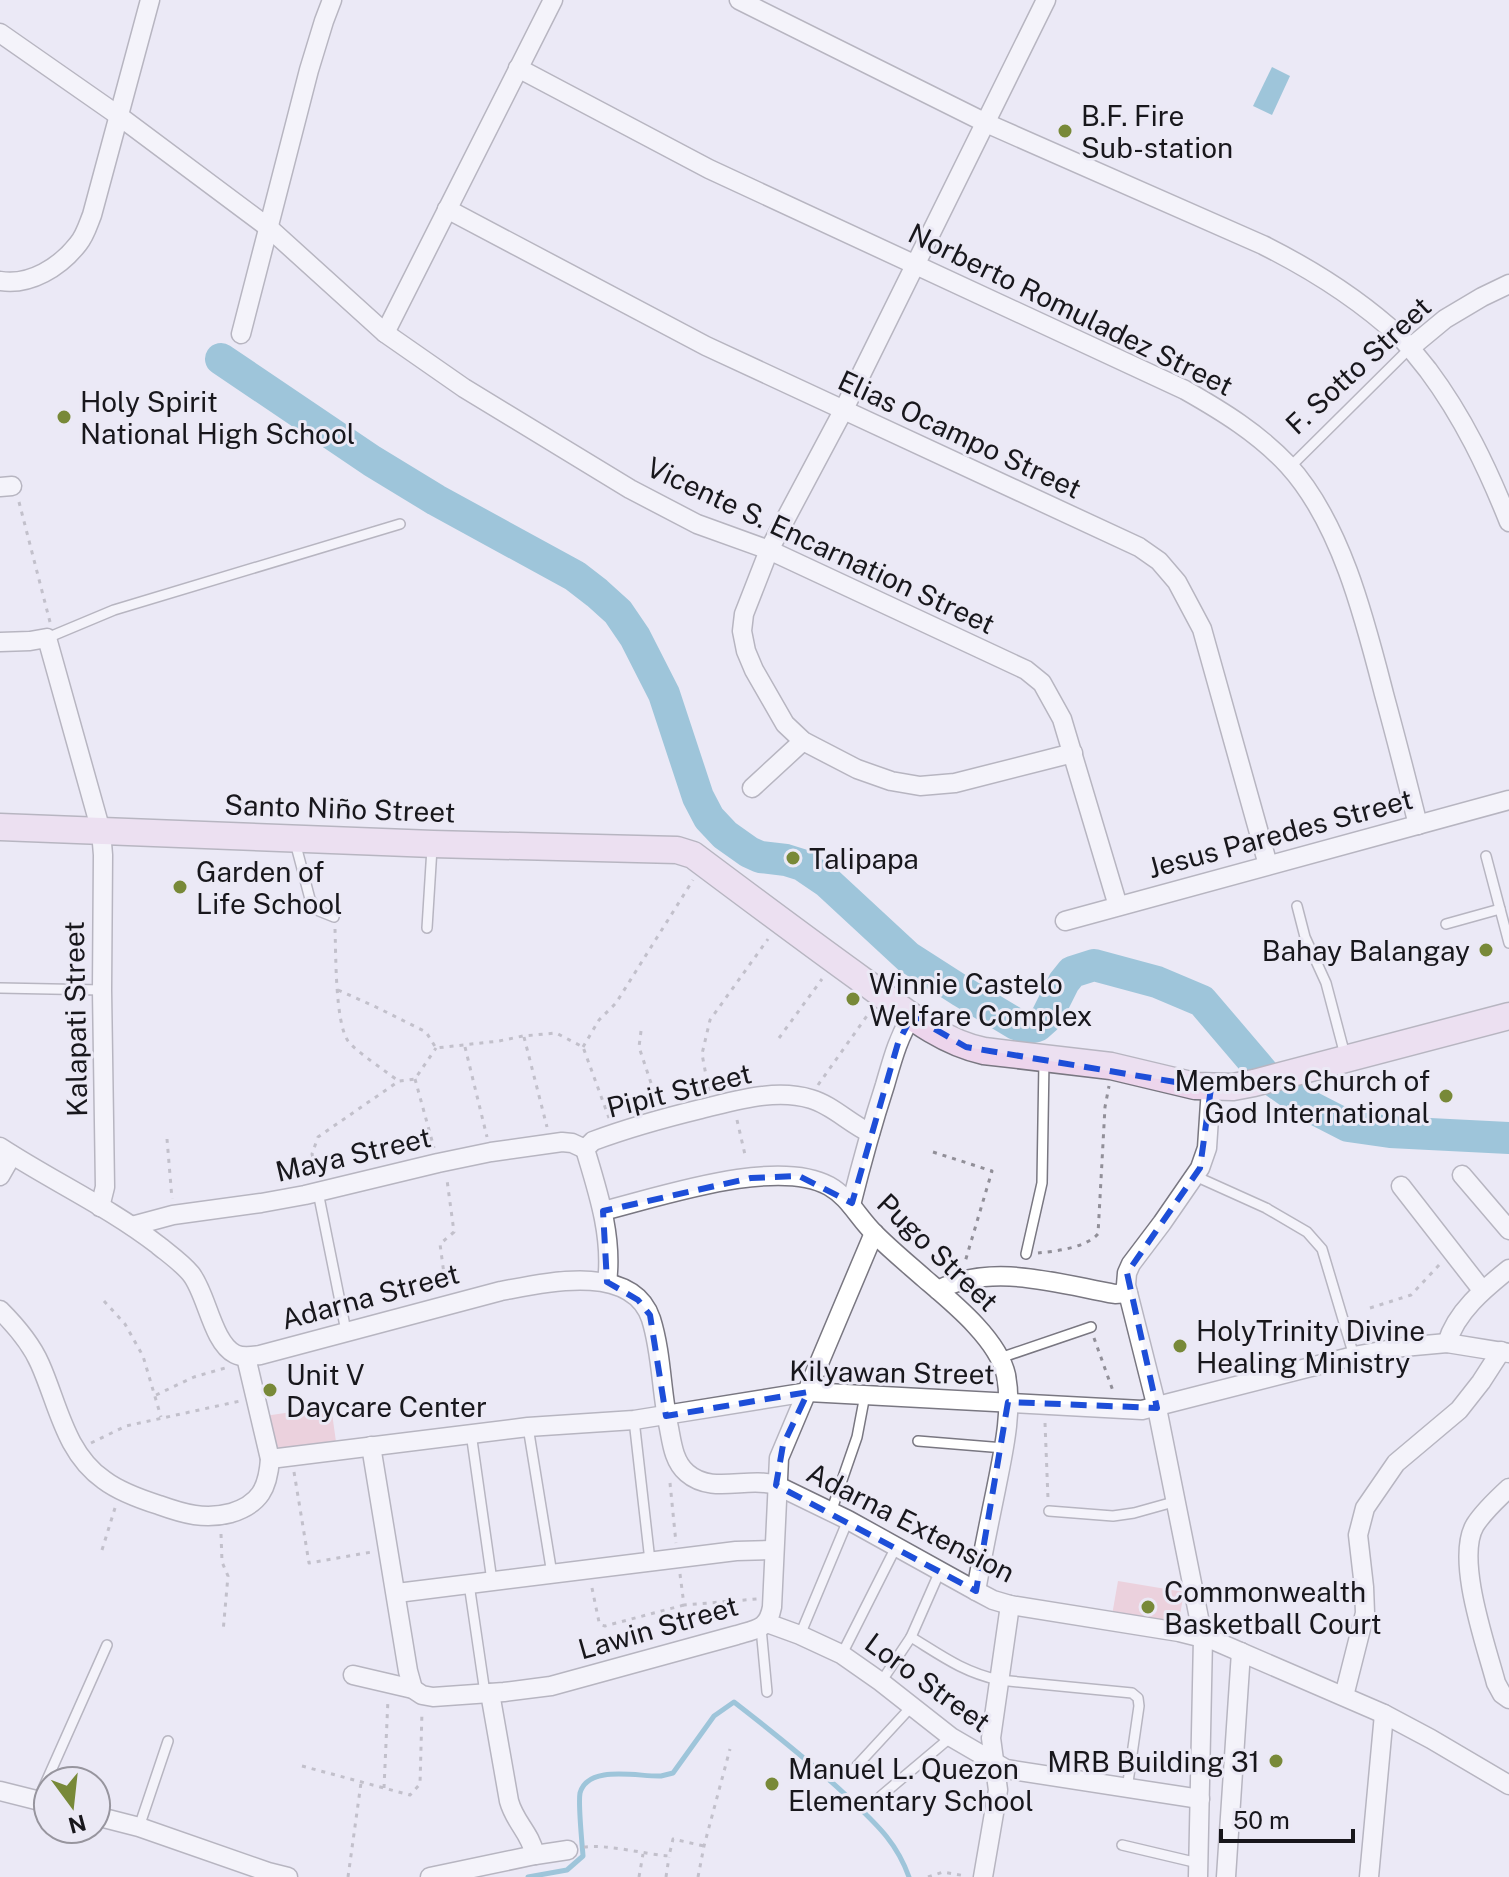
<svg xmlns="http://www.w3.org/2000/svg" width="1509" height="1877" viewBox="0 0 1509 1877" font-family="'Public Sans',sans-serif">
  <rect width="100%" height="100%" fill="#ebe9f5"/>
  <g fill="#ebb3bf">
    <polygon points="331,1406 337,1449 271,1459 265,1416"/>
    <polygon points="1118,1581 1184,1592 1177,1632 1111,1621"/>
  </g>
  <polygon fill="#4299b8" points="1272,67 1290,76 1272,115 1253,106"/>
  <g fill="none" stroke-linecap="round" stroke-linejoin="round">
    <path stroke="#4299b8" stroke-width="5" d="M528,1877L567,1870L583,1856C582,1842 578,1804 580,1793C588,1764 639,1777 661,1776C665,1775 669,1774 673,1773L714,1716L734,1702C774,1733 812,1763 849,1798C876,1824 896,1841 909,1877"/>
    <polyline stroke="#4299b8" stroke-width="32" points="221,359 372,461 436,500 575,576 597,593 618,612 635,637 664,694 698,797 709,818 725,835 749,852 760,857 786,860 802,865 827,882 908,957 961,991 1016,1024 1027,1028 1037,1026 1046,1018 1064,982 1072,972 1094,965 1157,982 1202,1001 1265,1075 1309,1106 1348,1126 1390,1132 1509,1138"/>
    <defs>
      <g id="service">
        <polyline points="1290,467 1410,348"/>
        <polyline points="47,638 114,610 400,524"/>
        <polyline points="295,842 310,899 319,911 334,917"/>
        <polyline points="1486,856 1509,943"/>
        <polyline points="1297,906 1305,937 1326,983 1345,1055"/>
        <polyline points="1446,924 1500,909"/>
        <polyline points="427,928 432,848"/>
        <polyline points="0,988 102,990"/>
        <polyline points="1195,1176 1266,1208 1307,1232 1322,1249 1354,1356"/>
        <polyline points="318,1192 346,1331"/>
        <polyline points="1026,1254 1042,1183 1044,1061"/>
        <polyline points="1000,1358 1091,1327"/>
        <polyline points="634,1420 650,1561"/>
        <polyline points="528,1427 552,1574"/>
        <polyline points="471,1433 492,1581"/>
        <polyline points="918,1441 1004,1448"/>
        <polyline points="1049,1511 1113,1516 1134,1513 1177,1501"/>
        <polyline points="831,1512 857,1437 865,1395"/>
        <polyline points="469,1584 485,1693"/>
        <polyline points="761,1628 767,1692"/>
        <polyline points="800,1635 848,1520"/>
        <path d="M911,1637C942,1656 963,1672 999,1680L1132,1693L1138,1698L1139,1706L1127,1789"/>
        <polyline points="842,1654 896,1547"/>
        <polyline points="881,1682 911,1637 940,1571"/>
        <polyline points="852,1771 912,1706"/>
        <polyline points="881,1796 951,1737"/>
        <polyline points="38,1800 107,1645"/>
        <polyline points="139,1827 168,1741"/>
        <polyline points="1122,1845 1198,1863"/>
      </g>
      <g id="minor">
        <path d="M739,0L986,123L1263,245C1313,270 1359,299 1400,337C1410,347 1419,359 1428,370C1463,417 1487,467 1509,522"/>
        <polyline points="1046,0 843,411 769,550 744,614 742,631 746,651 754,670 785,724 803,741 857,769 891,781 920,786 955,783 1073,753"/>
        <polyline points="0,33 119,116 269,228 385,333 464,388 630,489 697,524 769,550 1026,670 1042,683 1062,719 1118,906"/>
        <path d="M518,68L709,169L1185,390C1222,411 1258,433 1288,465C1341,523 1365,620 1384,694C1396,738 1407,781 1418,825"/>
        <polyline points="447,209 706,346 1139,547 1159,561 1177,582 1202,629 1268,865"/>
        <path d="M0,281C30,286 60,267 78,244C85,236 88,225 92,215L150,0"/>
        <polyline points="385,333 553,0"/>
        <polyline points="241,334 309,70 324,21 332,0"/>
        <polyline points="1410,348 1445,319 1482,297 1509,284"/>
        <polyline points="0,487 12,486"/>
        <polyline points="0,642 30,641 47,638 101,831 103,855 102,990 105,1187 100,1207"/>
        <polyline points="752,788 803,741"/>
        <polyline points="1065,921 1509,800"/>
        <path d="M0,1147C52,1181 109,1207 158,1245C169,1254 182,1263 191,1274C207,1294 212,1342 235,1354C243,1358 252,1356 260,1355L501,1291C544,1283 632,1262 651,1319C662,1354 661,1392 669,1428C672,1444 674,1462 687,1473C712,1495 748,1476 776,1485L848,1520L976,1591L993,1600L1010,1605L1179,1632L1215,1641L1384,1714L1431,1739L1509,1785"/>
        <path d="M585,1149L593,1141C628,1128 664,1118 701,1109C735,1101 775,1088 811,1099C832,1105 849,1123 870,1133"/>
        <path d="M585,1149C598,1192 613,1237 607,1282"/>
        <polyline points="1462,1175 1509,1230"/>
        <polyline points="0,1176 12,1155"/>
        <polyline points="1401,1186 1482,1290"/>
        <path d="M851,1205C861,1165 872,1125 885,1085C892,1061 898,1037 912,1016"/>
        <path d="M603,1211C660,1197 776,1157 829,1186C849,1197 859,1219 875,1234C891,1250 908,1264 925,1279C952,1302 998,1339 1006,1375C1013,1412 1003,1453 996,1489C989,1523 982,1557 976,1591"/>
        <polyline points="132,1226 173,1215 261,1203 305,1195 438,1163 491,1152 562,1142 572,1143 585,1149"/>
        <path d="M938,1290C992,1262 1059,1284 1115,1294L1128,1293"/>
        <path d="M0,1310C16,1326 31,1343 40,1364C58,1404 65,1453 104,1480C120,1492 140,1499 159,1505C184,1514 205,1520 231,1513C260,1504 268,1488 270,1459L246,1357"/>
        <path d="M1447,1343C1456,1312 1484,1289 1509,1269"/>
        <polyline points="371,1446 408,1671 413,1689"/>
        <polyline points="270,1459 528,1427 634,1420 808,1392 1142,1410 1354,1356 1403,1347 1447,1343 1509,1353"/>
        <path d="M1509,1488C1497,1499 1484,1511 1475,1525C1455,1559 1486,1645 1496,1683L1502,1694L1509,1699"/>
        <polyline points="397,1593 736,1551 774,1550"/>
        <polyline points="767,1623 800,1635 841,1654 881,1682 951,1737 1006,1769 1200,1799"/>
        <path d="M353,1675L413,1689L422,1695L433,1697L504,1692L551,1686L737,1635C757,1629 768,1629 772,1607L779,1458L874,1233"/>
        <path d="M490,1693L509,1801C515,1823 530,1832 535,1855"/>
        <polyline points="1344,1696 1365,1613 1364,1587 1358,1535 1365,1508 1396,1463 1459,1410 1481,1382 1501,1351"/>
        <polyline points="0,1791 48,1803"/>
        <polyline points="96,1816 139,1827 268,1872 288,1877"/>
        <polyline points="430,1877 535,1855 568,1850"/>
        <polyline points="983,1877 998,1790 991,1738 1010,1605"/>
        <polyline points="1198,1877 1203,1638 1157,1408 1126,1285 1127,1273 1131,1264 1162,1223 1200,1168 1207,1148 1211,1088"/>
        <polyline points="1226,1877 1241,1652"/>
        <polyline points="1369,1877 1384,1714"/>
      </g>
      <path id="secondary" d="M0,827L433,844L677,850L693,855C749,897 805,939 862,980C900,1007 937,1041 984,1051L1111,1066L1195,1086L1233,1087L1254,1083L1509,1016"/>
    </defs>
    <use href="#service" stroke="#797781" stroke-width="12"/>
    <use href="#minor" stroke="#797781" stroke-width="21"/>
    <use href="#secondary" stroke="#797781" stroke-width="29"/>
    <g stroke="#918f98" stroke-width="3" stroke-dasharray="4 6" stroke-linecap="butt">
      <polyline points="19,502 50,622"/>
      <path d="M335,929C336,954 335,1022 348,1041C354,1050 387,1072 397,1080"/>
      <polyline points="338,990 376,1007 426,1032 436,1048 499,1041 523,1036 556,1033 583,1047 609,1118"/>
      <polyline points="641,1031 639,1047 658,1104"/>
      <polyline points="524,1037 547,1127"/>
      <polyline points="779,1038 822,979"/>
      <polyline points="465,1047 487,1137"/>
      <polyline points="583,1047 599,1020 616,1003 693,880"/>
      <polyline points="415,1079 434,1148"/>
      <polyline points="818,1085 869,1013"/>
      <polyline points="709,1091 702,1054 710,1020 768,939"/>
      <polyline points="737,1120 746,1159"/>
      <polyline points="167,1139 172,1199"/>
      <polyline points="933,1152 992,1171 965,1262"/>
      <polyline points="318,1176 312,1154 318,1137 399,1081 415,1079 436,1048"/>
      <path d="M1038,1253C1057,1251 1085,1248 1098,1234L1105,1107L1109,1086"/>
      <polyline points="446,1289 440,1244 454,1232 447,1180"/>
      <polyline points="104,1301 125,1324 143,1356 161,1417"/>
      <polyline points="1370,1308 1411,1295 1441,1263"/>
      <polyline points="1094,1338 1113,1391"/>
      <polyline points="156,1395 194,1377 225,1368"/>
      <polyline points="1045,1423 1048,1499"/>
      <polyline points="91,1443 126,1426 240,1401"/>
      <polyline points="294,1472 309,1563 372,1552"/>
      <polyline points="670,1483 676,1543"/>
      <polyline points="221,1534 222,1562 228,1576 223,1632"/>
      <polyline points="102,1550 115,1508"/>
      <polyline points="680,1574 684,1605 757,1599"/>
      <polyline points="592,1588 599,1622 601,1625 605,1626 684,1605"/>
      <polyline points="302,1766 410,1795 420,1784 422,1711"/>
      <polyline points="384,1788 388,1699"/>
      <path d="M584,1847C608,1844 643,1854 669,1856L673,1839L704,1846"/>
      <polyline points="348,1877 361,1783"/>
      <polyline points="639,1877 643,1854"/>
      <polyline points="666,1877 669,1857"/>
      <polyline points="698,1877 704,1846 730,1749"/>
      <polyline points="928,1877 943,1872 966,1876"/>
    </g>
    <use href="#service" stroke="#fff" stroke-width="9"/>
    <use href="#minor" stroke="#fff" stroke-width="18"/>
    <use href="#secondary" stroke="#edd5ec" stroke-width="26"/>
  </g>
  <path d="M0 0H1509V1877H0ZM912,1016L966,1047L1211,1088L1200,1168L1127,1273L1157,1408L1008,1402L976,1591L776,1485L783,1445L808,1392L666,1416L650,1315L638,1300L607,1282L603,1211L751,1178L799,1176L852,1203L898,1043Z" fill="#ebe9f5" fill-opacity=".55" fill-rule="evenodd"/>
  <path fill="none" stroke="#1d4ed8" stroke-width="6" stroke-dasharray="16 10" stroke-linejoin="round" d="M912,1016L966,1047L1211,1088L1200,1168L1127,1273L1157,1408L1008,1402L976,1591L776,1485L783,1445L808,1392L666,1416L650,1315L638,1300L607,1282L603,1211L751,1178L799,1176L852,1203L898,1043Z"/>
  <g fill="#788938" stroke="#ebe9f5" stroke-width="3">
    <circle cx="1065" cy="131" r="8"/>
    <circle cx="64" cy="417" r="8"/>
    <circle cx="793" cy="858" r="8"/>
    <circle cx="180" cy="887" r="8"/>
    <circle cx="1486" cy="950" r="8"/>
    <circle cx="853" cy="999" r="8"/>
    <circle cx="1446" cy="1096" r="8"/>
    <circle cx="1180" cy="1346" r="8"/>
    <circle cx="270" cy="1390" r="8"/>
    <circle cx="1148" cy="1607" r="8"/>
    <circle cx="1276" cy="1761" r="8"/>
    <circle cx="772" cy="1784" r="8"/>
  </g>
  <g text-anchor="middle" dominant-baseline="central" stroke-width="6" stroke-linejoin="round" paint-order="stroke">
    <g font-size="28" fill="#18171c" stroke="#ebe9f5" text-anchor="start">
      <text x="1081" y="115">B.F. Fire<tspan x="1081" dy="32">Sub-station</tspan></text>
      <text x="80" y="401">Holy Spirit<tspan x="80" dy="32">National High School</tspan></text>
      <text x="809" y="858">Talipapa</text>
      <text x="196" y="871">Garden of<tspan x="196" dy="32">Life School</tspan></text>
      <text x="1470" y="950" text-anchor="end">Bahay Balangay</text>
      <text x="869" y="983">Winnie Castelo<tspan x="869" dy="32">Welfare Complex</tspan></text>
      <text x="1430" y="1080" text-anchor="end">Members Church of<tspan x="1430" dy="32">God International</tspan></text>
      <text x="1196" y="1330">HolyTrinity Divine<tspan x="1196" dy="32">Healing Ministry</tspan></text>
      <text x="286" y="1374">Unit V<tspan x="286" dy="32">Daycare Center</tspan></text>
      <text x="1164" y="1591">Commonwealth<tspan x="1164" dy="32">Basketball Court</tspan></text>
      <text x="1260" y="1761" text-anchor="end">MRB Building 31</text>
      <text x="788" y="1768">Manuel L. Quezon<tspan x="788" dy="32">Elementary School</tspan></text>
    </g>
    <g font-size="28" fill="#18171c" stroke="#ebe9f5">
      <text transform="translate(1071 309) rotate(26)">Norberto Romuladez Street</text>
      <text transform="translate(1358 365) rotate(-43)">F. Sotto Street</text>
      <text transform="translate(960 434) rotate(25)">Elias Ocampo Street</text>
      <text transform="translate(821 545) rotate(25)">Vicente S. Encarnation Street</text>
      <text transform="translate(340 808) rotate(2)">Santo Niño Street</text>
      <text transform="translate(1280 833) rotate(-15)">Jesus Paredes Street</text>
      <text transform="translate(75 1019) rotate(-91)">Kalapati Street</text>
      <text transform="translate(679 1090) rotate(-14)">Pipit Street</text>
      <text transform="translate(353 1154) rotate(-13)">Maya Street</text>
      <text transform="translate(938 1252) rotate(44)">Pugo Street</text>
      <text transform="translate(370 1296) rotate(-15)">Adarna Street</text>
      <text transform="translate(892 1372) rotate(1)">Kilyawan Street</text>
      <text transform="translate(911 1522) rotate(27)">Adarna Extension</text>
      <text transform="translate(658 1627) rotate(-16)">Lawin Street</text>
      <text transform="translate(928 1682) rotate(36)">Loro Street</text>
    </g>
  </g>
  <g transform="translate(72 1805) rotate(165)"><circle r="38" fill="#ebe9f5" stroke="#97959e" stroke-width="2"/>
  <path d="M0-6L14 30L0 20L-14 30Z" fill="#788938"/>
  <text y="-12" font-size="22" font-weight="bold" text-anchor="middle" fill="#18171c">N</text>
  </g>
  <path d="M1221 1829v12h132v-12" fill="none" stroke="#18171c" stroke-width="4"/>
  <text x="1233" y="1829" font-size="24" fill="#18171c" stroke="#ebe9f5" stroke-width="6" paint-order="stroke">50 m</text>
</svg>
